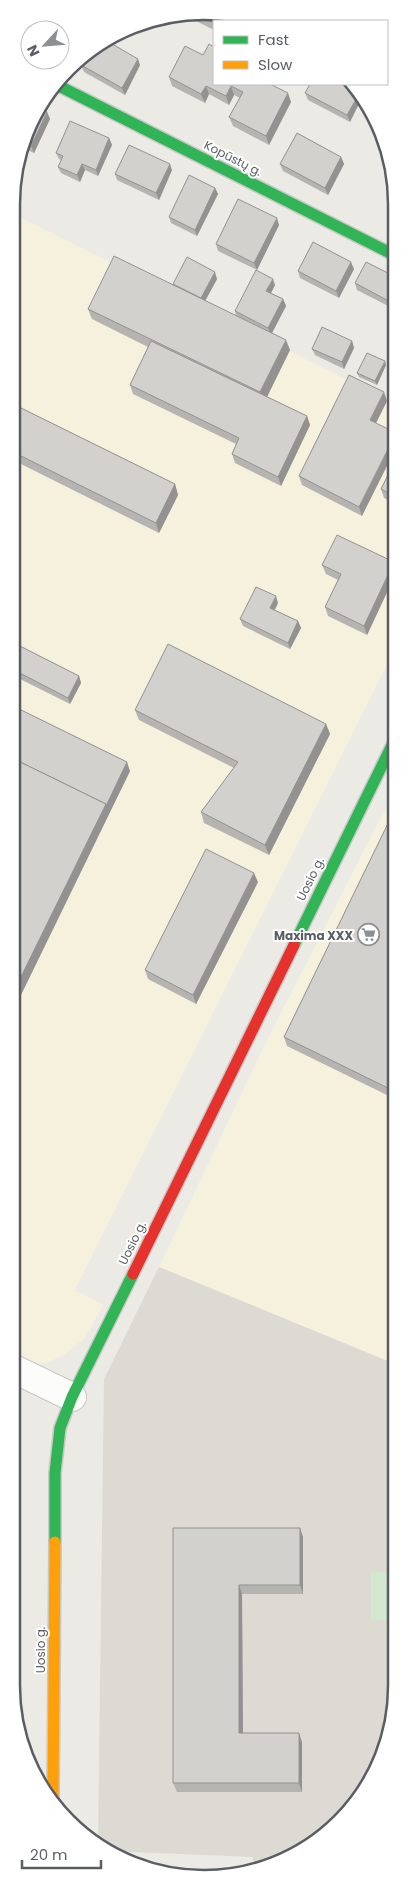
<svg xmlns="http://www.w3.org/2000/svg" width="408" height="1890" viewBox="0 0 408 1890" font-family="Poppins,sans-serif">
  <rect width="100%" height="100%" fill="#ebeae5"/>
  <g fill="#f6f1dd">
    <polygon points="13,214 396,404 396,646 75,1290 103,1305 85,1338 65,1354 47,1363 28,1362 12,1354"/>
    <polygon points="396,788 395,1364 159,1267 263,1048"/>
  </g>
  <polygon fill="#dcdad3" points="159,1267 395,1364 395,1711 371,1782 331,1831 266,1868 253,1870 253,1857 108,1851 98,1844 104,1379"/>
  <rect fill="#d2e9d0" x="371" y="1572" width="24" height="48"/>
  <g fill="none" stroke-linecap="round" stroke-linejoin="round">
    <defs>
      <polyline id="street" points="12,1368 72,1397"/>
      <g id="fast">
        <polyline points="57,85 396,256"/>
        <polyline points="294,945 396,737"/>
        <polyline points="55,1542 55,1473 60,1428 72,1397 133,1274"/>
      </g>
      <polyline id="slow" points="53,1800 55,1542"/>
      <polyline id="jam" points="133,1274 294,945"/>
    </defs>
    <use href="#street" stroke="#c7c7c6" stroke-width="30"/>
    <use href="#fast" stroke="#c7c8c7" stroke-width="14"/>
    <use href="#slow" stroke="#c7c8c7" stroke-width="14"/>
    <use href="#jam" stroke="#c7c8c7" stroke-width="14"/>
    <use href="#street" stroke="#fcfcfb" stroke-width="28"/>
    <use href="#fast" stroke="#30b455" stroke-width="11"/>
    <use href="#slow" stroke="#ff9f0a" stroke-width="11"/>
    <use href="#jam" stroke="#e5322d" stroke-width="11"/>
  </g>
  <g fill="#b5b4b1">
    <polygon points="229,13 254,21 214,21 214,30 186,16"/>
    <polygon points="203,55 274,86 291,102 269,145 233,126 229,117 240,98 234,95 229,105 209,94 205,103 172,86 169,77"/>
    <polygon points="81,65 140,65 125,95 84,72"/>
    <polygon points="352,84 350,122 308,100 305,93"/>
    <polygon points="37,107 47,112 50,119 34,153 23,148"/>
    <polygon points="109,138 112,145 98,176 85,170 80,182 61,173 58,167 61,160 59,159 56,153"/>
    <polygon points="341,157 344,164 328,195 283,171 280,164"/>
    <polygon points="172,170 159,200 117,180 115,174"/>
    <polygon points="215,188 218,194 197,236 171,223 169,217"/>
    <polygon points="279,225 257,270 218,251 216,244"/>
    <polygon points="354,269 339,298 300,278 298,271"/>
    <polygon points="396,277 396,310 357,290 355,283"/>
    <polygon points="217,279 205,301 236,316 235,311 275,285 271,293 283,299 286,306 272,333 290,350 267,397 307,416 310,425 281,486 235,463 232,454 236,444 133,394 130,385 148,347 92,319 88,309 174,285 173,284"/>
    <polygon points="352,341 354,348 344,369 315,355 312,349"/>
    <polygon points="386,365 377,385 359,377 357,373"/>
    <polygon points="13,390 18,401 16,406 175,484 178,495 159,533 13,460"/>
    <polygon points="387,401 376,423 362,516 302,485 299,476"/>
    <polygon points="396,459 396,504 384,498 381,489"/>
    <polygon points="394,562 396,569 396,573 367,635 328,616 325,607 338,580 326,574 322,565"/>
    <polygon points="278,603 275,610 298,621 301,628 290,649 243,626 240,619"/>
    <polygon points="12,642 79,676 81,683 70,704 12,675"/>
    <polygon points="12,707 130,771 18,1001 12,998"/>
    <polygon points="135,710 326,724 330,734 269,855 204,823 201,812 234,768 139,720"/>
    <polygon points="396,807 396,1117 394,1116 391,1107 395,1099 287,1046 284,1037"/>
    <polygon points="258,882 196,1004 148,979 145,970"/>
    <polygon points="173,1528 303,1537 303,1594 242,1594 243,1733 302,1742 302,1792 177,1792 173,1783"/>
  </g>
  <g fill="#939290">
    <polygon points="248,19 254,21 246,21"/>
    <polygon points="138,59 140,65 125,95 122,88"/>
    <polygon points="206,86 209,94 205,103 201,94"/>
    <polygon points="231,86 234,95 229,105 226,96"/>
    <polygon points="288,93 291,102 269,145 266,136"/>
    <polygon points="359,94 362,98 350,122 347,115"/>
    <polygon points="47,112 50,119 34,153 31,146"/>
    <polygon points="109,138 112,145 98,176 96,170"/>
    <polygon points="341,157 344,164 328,195 325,188"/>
    <polygon points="82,164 85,170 80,182 77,175"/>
    <polygon points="170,164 172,170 159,200 156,193"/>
    <polygon points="15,188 17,192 13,199 13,193"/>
    <polygon points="215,188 218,194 197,236 195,230"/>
    <polygon points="277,218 279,225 257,270 254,263"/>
    <polygon points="351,262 354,269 339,298 336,291"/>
    <polygon points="215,272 217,279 203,305 201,298"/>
    <polygon points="273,279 275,285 269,297 266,291"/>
    <polygon points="283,299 286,306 271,335 268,328"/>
    <polygon points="286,340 290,350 264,403 260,392"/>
    <polygon points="352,341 354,348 344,369 342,362"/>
    <polygon points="385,361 386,365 377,385 375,381"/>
    <polygon points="14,391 18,401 13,412 13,394"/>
    <polygon points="384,392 387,401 373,429 370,420"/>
    <polygon points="307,416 310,425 281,486 278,477"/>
    <polygon points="396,433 396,448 362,516 359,507"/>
    <polygon points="175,484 178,495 159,533 156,523"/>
    <polygon points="394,562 396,569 396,573 367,635 364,626"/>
    <polygon points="276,596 278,603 272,614 270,608"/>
    <polygon points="298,621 301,628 290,649 288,643"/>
    <polygon points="79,676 81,683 70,704 68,698"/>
    <polygon points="326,724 330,734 269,855 265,845"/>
    <polygon points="127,762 130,771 18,1001 14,991 106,804"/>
    <polygon points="254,873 258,882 196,1004 193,995"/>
    <polygon points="12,1514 14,1521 14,1549 11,1543"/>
    <polygon points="300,1528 303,1537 303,1594 300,1585"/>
    <polygon points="239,1585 242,1594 243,1742 239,1733"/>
    <polygon points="299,1733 302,1742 302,1792 299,1783"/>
  </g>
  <g fill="#d2d1ce" stroke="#939290">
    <polygon points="229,13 248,19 246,21 214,21 214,23 198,15"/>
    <polygon points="107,41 138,59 122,88 81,65 90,49"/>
    <polygon points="209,44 214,47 214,84 270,84 288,93 266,136 229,117 243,92 231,86 226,96 206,86 201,94 169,77 185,46 203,55"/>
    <polygon points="310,84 352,84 359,94 347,115 305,93"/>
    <polygon points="37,107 47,112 31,146 25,143"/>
    <polygon points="70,121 109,138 96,170 82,164 77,175 58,167 63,156 56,153"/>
    <polygon points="297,133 341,157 325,188 280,164"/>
    <polygon points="129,145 170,164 156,193 115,174"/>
    <polygon points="189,175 215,188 195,230 169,217"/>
    <polygon points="13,187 15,188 13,193"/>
    <polygon points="238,199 277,218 254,263 216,244"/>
    <polygon points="313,242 351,262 336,291 298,271"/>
    <polygon points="114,256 286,340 260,392 88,309"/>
    <polygon points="187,257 215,272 201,298 173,284"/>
    <polygon points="366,262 396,277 396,305 355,283"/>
    <polygon points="256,270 273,279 266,291 283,299 268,328 235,311"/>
    <polygon points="322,327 352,341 342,362 312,349"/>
    <polygon points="151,341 307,416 278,477 232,454 239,438 130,385"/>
    <polygon points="367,353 385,361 375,381 357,373"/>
    <polygon points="349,375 384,392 370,420 396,433 359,507 299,476"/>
    <polygon points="13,404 175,484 156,523 13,452"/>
    <polygon points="396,459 396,497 381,489"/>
    <polygon points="337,535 394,562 364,626 325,607 341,574 322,565"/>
    <polygon points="256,587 276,596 270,608 298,621 288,643 240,619"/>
    <polygon points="12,642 79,676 68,698 12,669"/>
    <polygon points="168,644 326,724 265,845 201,812 238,762 135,710"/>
    <polygon points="13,706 127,762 106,806 106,804 12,758"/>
    <polygon points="12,758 106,804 14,991 12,990"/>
    <polygon points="396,807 396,1092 284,1037"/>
    <polygon points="206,849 254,873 193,995 145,970"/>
    <polygon points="396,1097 396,1110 391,1107"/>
    <polygon points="173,1528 300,1528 300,1585 239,1585 239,1733 299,1733 299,1783 173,1783"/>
  </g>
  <defs>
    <symbol id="supermarket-ring" viewBox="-11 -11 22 22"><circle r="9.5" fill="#fff" stroke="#8d8f91" stroke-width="1.5"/><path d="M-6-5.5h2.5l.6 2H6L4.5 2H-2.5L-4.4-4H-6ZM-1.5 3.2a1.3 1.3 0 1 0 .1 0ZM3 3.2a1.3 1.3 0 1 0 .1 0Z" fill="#8d8f91"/></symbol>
  </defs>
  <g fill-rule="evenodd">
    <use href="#supermarket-ring" x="356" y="922" width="25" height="25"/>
  </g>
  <g text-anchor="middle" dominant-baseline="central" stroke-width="4" stroke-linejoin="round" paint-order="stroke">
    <g font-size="12" fill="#5a5e64" stroke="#fff">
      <text transform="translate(233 158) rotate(27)">Kopūstų g.</text>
      <text transform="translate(310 879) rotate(-64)">Uosio g.</text>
      <text transform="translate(132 1243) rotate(-64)">Uosio g.</text>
      <text transform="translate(40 1650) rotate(-90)">Uosio g.</text>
    </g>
    <g font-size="12" font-weight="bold" fill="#5a5e64" stroke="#fff" text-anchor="end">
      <text x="353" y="935">Maxima XXX</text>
    </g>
  </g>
  <path d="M0 0H408V1890H0ZM204 20H204A184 184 0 0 1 388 204V1686A184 184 0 0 1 204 1870H204A184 184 0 0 1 20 1686V204A184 184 0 0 1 204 20Z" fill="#fff" fill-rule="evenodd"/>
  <path fill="none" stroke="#5a5e64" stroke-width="2.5" d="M204 20H204A184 184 0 0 1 388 204V1686A184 184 0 0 1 204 1870H204A184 184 0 0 1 20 1686V204A184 184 0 0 1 204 20Z"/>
  <rect x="213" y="20" width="175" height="65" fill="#ffffff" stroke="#bdbfc1"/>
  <rect x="223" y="36" width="25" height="8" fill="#30b455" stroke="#bdbfc1"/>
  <text x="258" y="45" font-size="15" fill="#5a5e64">Fast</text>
  <rect x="223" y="61" width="25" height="8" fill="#ff9f0a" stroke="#bdbfc1"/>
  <text x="258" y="70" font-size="15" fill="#5a5e64">Slow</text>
  <g transform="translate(45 45) rotate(244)"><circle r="24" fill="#ffffff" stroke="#bdbfc1"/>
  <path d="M0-4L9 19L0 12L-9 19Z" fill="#8d8f91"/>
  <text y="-8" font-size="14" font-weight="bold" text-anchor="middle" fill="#5a5e64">N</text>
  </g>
  <path d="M22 1860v8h79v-8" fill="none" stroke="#5a5e64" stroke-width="2.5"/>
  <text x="30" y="1860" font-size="15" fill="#5a5e64" stroke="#ffffff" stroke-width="4" paint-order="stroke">20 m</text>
</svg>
